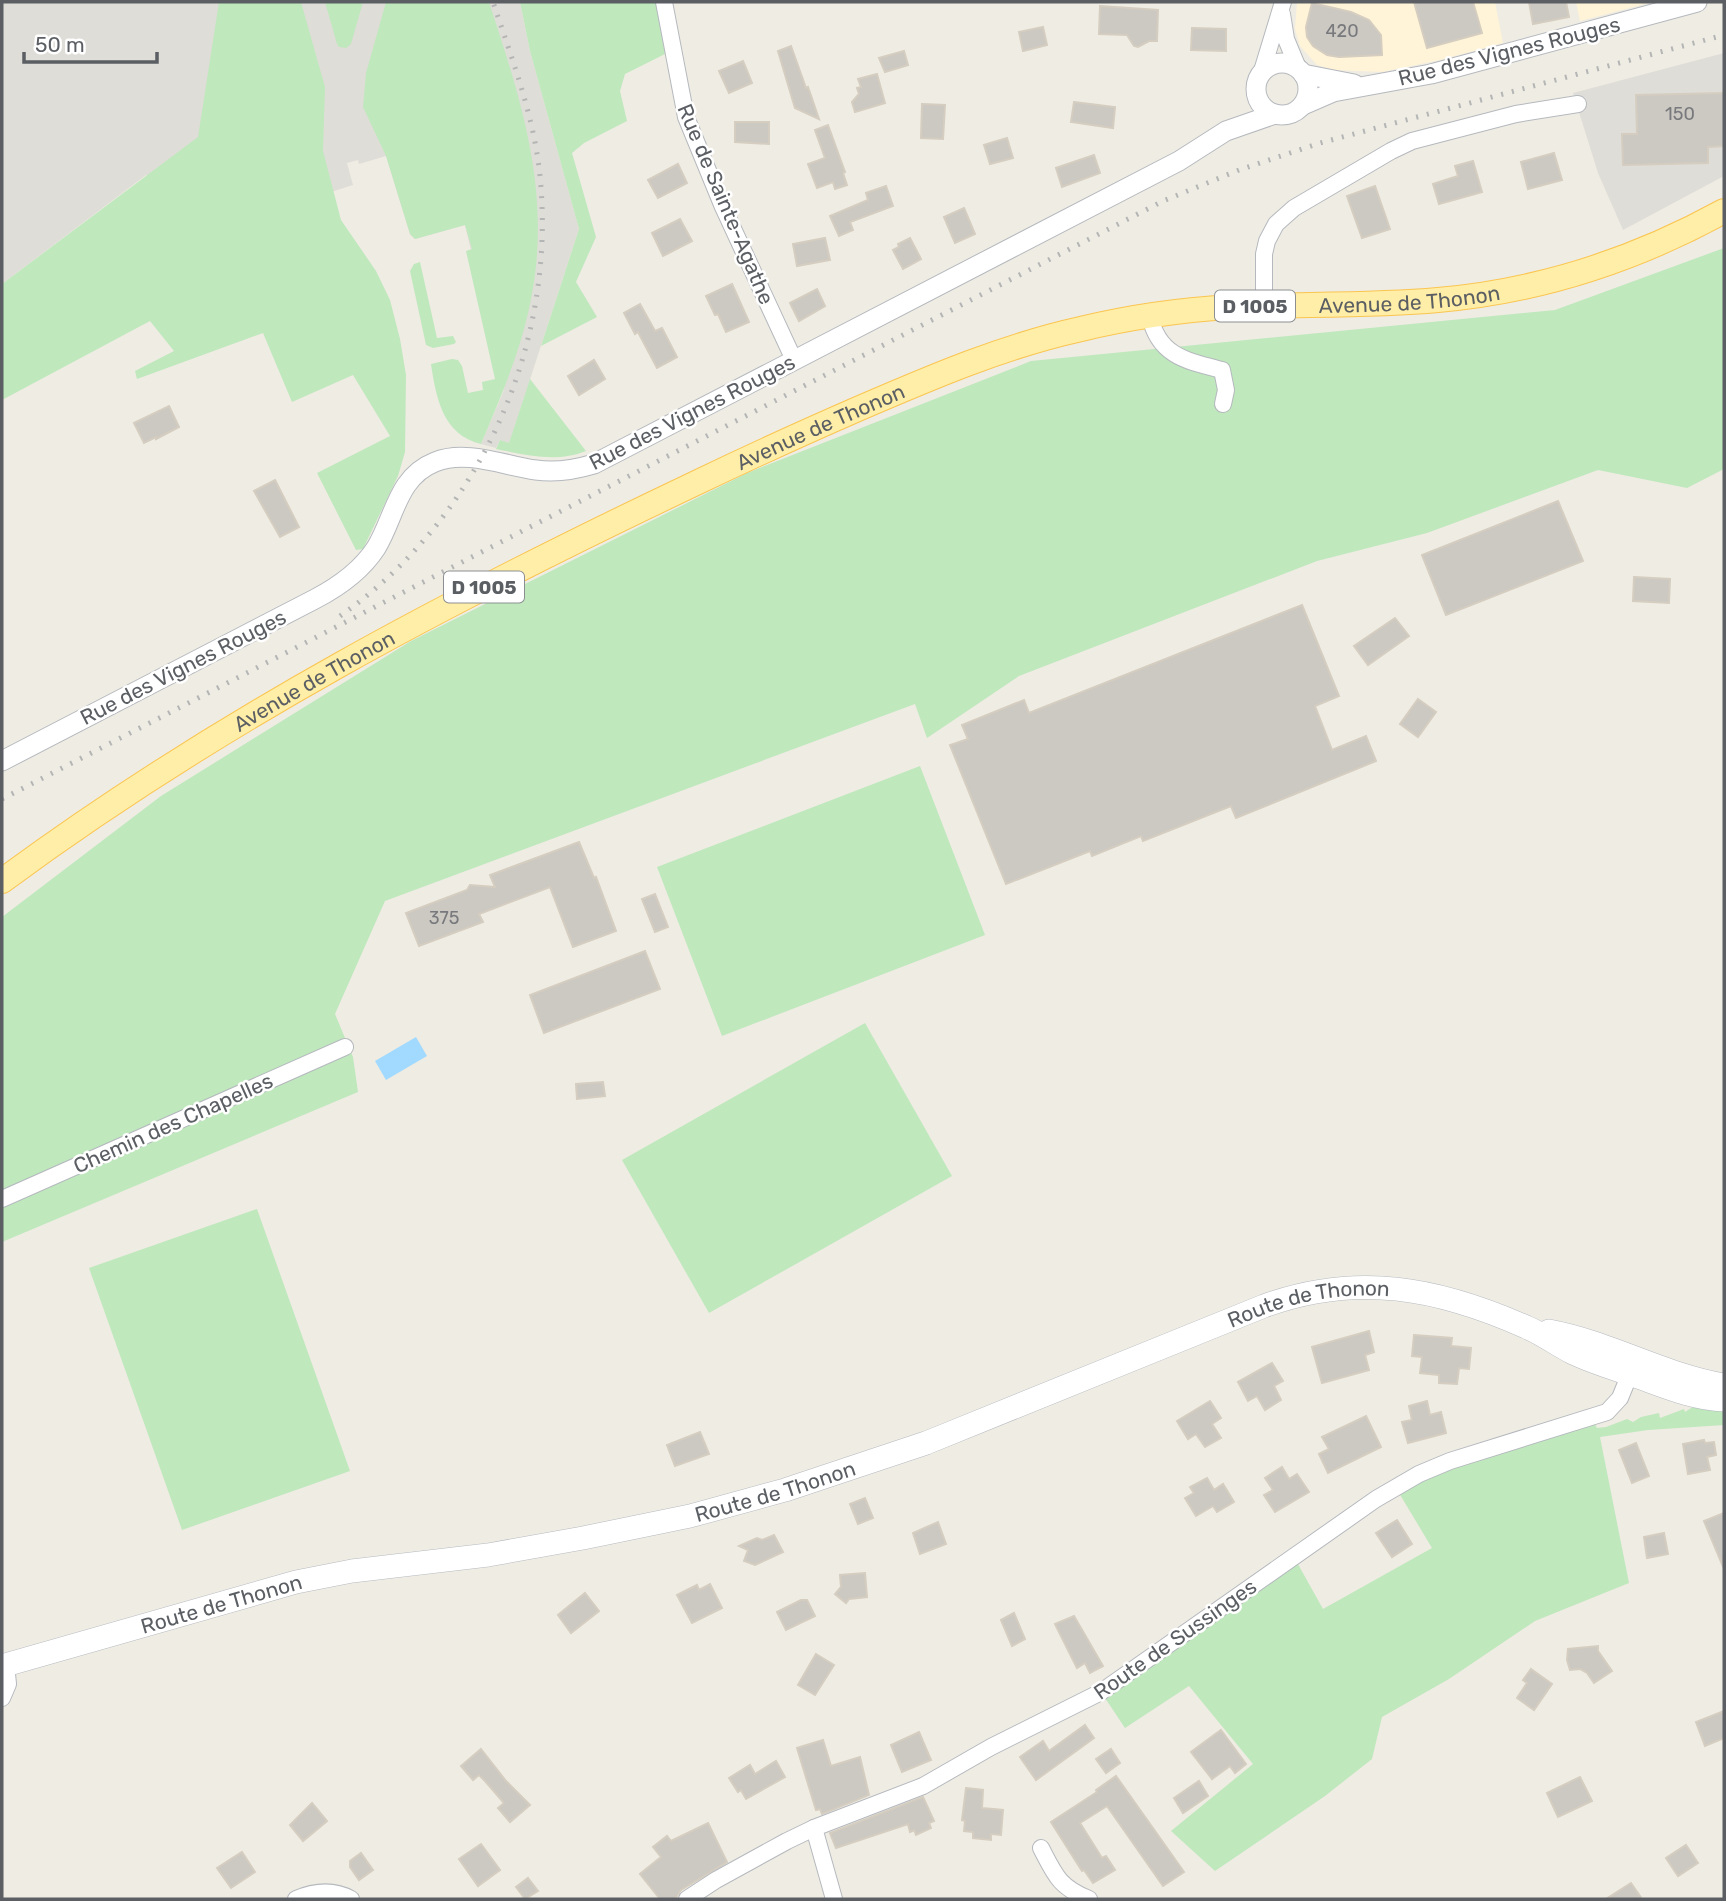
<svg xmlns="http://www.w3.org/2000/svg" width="1726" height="1901" viewBox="0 0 1726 1901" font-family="Rubik,sans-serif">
  <rect width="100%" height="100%" fill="#efece3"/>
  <g fill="#fff4d7">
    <polygon points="1297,2 1495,2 1503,43 1440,60 1382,72 1334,70 1317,65 1300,46 1295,29"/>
    <polygon points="1576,2 1652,2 1580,21"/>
  </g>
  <g fill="#dfddd7">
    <polygon points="2,2 520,2 530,51 579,229 509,444 500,440 496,448 481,444 504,390 465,225 415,239 410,234 386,156 359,164 358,160 347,163 353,185 262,214 146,175 2,284"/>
    <polygon points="1724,53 1724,176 1623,230 1598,173 1573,93"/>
  </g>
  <g fill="#bfe8bd">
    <polygon points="219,2 301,2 325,87 323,151 341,220 376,271 390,300 400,339 406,375 405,452 398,476 363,549 356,550 317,473 390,436 353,375 292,402 263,333 137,379 135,371 174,351 150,321 2,400 2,284 198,137"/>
    <polygon points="325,2 363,2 351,44 346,48 339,47 337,44"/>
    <path d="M386,2H489C522,103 553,196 530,304C520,353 500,399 481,444C443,435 436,398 431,364L452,359L458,360L462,366L468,393L483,390L482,382L495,379L466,251L472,249L465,225L415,239L410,234L386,156L363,107L366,73Z"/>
    <polygon points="520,2 656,2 665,54 625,74 620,91 627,121 584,143 572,153 596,237 576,282 597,317 541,346 579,229 530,51"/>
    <polygon points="1724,248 1724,469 1687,488 1598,470 1427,533 1317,561 1019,676 927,738 915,704 385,901 335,1014 353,1057 358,1092 2,1242 2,917 161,796 411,641 747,473 1031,361 1555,310"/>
    <polygon points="420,262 437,338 453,336 456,342 454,344 433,348 426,345 410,271 414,264"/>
    <path d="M530,379L586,451C556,463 527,455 496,449L500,440L509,443Z"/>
    <polygon points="920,766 985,935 722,1036 657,867"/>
    <polygon points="865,1023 952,1176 709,1313 622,1160"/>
    <polygon points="257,1209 350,1471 182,1530 89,1268"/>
    <path d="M1694,1406L1724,1408V1425L1648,1430L1600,1437L1629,1583L1535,1621L1449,1679L1382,1717L1372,1759L1325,1796L1215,1871L1171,1831L1253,1764L1189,1686L1125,1728L1101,1692L1294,1557L1323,1609L1432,1548L1399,1493C1460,1460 1530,1444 1595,1424L1597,1428L1606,1427L1627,1419L1633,1422L1641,1417L1659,1413L1660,1418L1684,1409L1685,1412Z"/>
  </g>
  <polygon fill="#a2daff" points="416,1037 427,1056 386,1080 375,1061"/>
  <g fill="#ccc8c2" stroke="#d4cdc0" stroke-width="2">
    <polygon points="1414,2 1473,2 1482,33 1427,48"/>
    <polygon points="1529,2 1566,2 1569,17 1533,24"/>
    <polygon points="1312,3 1351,12 1369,20 1381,35 1382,55 1339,57 1327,55 1313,46 1307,37 1306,27"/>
    <polygon points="1100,6 1158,10 1157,41 1149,41 1138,47 1134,46 1127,35 1099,34"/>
    <polygon points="1043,27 1047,45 1023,51 1019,32"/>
    <polygon points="1192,28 1226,29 1226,51 1191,50"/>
    <polygon points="791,46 806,88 808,87 819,119 795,108 778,51"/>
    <polygon points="904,51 908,65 885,72 879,58"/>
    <polygon points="743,61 752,83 729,93 719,71"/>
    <polygon points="877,74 885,103 855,112 852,102 859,94 857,88 861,87 858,79"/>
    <polygon points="1724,93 1724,146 1708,147 1708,163 1623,165 1622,134 1637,134 1636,95"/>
    <polygon points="1074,102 1115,107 1113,128 1071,122"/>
    <polygon points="922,104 945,105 943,139 921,138"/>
    <polygon points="735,122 769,122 769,144 735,142"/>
    <polygon points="828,125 845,172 843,173 847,185 835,189 833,182 817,188 808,164 825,158 815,130"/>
    <polygon points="1007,138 1013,158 990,164 984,145"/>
    <polygon points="1554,153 1562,180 1528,189 1521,162"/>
    <polygon points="1094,155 1100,173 1062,187 1056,168"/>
    <polygon points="1473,161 1482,192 1439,204 1433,184 1458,176 1455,166"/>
    <polygon points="678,164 687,183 658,198 648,180"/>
    <polygon points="886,186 893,206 850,222 853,230 839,236 830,216 868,200 866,193"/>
    <polygon points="1375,186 1390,229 1362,238 1347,196"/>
    <polygon points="964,208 975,234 955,243 944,217"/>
    <polygon points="680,219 692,241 663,256 652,233"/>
    <polygon points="825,238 830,260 797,266 793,244"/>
    <polygon points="910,238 921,259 903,269 893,250 899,247 898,244"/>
    <polygon points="732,284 749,322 726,332 718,314 715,315 706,296"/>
    <polygon points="817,289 825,306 799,321 790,303"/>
    <polygon points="640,304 655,331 662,328 677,357 657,368 638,332 635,334 624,313"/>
    <polygon points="594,360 605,379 579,395 568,376"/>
    <polygon points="169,406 179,427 156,439 156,437 144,443 134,423"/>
    <polygon points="275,480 299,527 280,537 254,491"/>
    <polygon points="1558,501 1583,561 1446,615 1422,555"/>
    <polygon points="1634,577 1670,579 1669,603 1633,601"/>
    <polygon points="1302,605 1339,696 1315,706 1332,750 1366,736 1376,761 1236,818 1231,806 1143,841 1141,836 1092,856 1090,851 1006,884 950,745 968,739 962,725 1024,700 1029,713"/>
    <polygon points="1395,618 1409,636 1368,665 1354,646"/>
    <polygon points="1418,699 1436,712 1418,737 1400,724"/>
    <polygon points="579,842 594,878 596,877 616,931 573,947 550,887 479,914 483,922 419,946 406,913 467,890 470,885 495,887 490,875"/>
    <polygon points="655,894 668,927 655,932 642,899"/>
    <polygon points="645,951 660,989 544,1033 530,995"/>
    <polygon points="603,1082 605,1096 577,1099 576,1084"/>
    <polygon points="1369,1331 1374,1352 1365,1355 1369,1370 1322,1383 1312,1347"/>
    <polygon points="1414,1335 1452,1338 1451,1346 1471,1348 1469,1369 1459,1368 1457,1384 1439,1383 1439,1375 1420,1373 1422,1357 1412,1356"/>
    <polygon points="1272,1363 1283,1381 1274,1386 1281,1400 1265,1410 1257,1396 1248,1401 1238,1382"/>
    <polygon points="1210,1401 1221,1418 1212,1424 1221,1438 1205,1447 1196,1434 1188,1439 1177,1421"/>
    <polygon points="1427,1401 1430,1415 1441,1412 1446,1433 1408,1443 1402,1422 1412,1420 1409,1406"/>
    <polygon points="1366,1416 1381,1447 1328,1473 1319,1454 1329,1449 1322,1437"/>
    <polygon points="700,1432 709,1454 675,1466 667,1445"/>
    <polygon points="1704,1440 1705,1443 1714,1442 1716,1455 1707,1457 1710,1470 1688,1474 1683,1444"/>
    <polygon points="1636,1443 1649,1476 1632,1483 1619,1450"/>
    <polygon points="1282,1467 1289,1479 1297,1474 1309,1492 1275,1512 1264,1495 1273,1490 1265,1478"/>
    <polygon points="1207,1478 1214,1490 1223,1484 1234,1502 1217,1512 1213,1506 1196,1516 1185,1498 1194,1493 1190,1487"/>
    <polygon points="865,1498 873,1518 858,1524 850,1504"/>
    <polygon points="1724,1513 1724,1569 1704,1521"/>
    <polygon points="1397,1520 1412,1544 1392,1557 1376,1533"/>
    <polygon points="938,1522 946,1544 920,1554 913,1533"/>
    <polygon points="1664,1533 1668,1554 1647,1558 1644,1537"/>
    <polygon points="774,1535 783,1552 755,1565 744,1561 748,1550 739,1546 757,1538 762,1540"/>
    <polygon points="865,1573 867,1597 849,1599 846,1603 835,1594 841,1587 840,1575"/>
    <polygon points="710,1584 722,1608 692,1623 677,1595 697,1585 699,1590"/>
    <polygon points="585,1593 599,1611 571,1633 558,1615"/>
    <polygon points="801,1600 807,1600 815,1616 786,1630 777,1612"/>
    <polygon points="1014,1613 1025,1639 1012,1646 1001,1620"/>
    <polygon points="1074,1616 1103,1666 1090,1673 1085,1663 1077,1668 1055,1624"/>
    <polygon points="1598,1646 1598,1651 1612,1671 1594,1683 1587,1673 1580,1669 1570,1670 1567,1660 1568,1649"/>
    <polygon points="816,1654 834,1665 815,1695 798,1685"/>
    <polygon points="1531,1669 1552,1684 1534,1710 1517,1698 1527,1683 1523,1680"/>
    <polygon points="1724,1711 1724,1738 1705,1746 1696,1722"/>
    <polygon points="1085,1725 1094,1738 1036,1780 1020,1757 1043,1741 1049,1751"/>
    <polygon points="1221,1730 1246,1764 1235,1773 1230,1766 1212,1779 1191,1752"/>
    <polygon points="919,1732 931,1760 902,1772 891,1745"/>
    <polygon points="823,1740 831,1766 860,1757 869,1795 822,1814 820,1809 816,1810 797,1748"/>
    <polygon points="481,1749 506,1781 530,1805 510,1822 498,1808 504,1803 485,1781 479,1775 473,1780 461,1766"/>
    <polygon points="1111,1749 1120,1763 1106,1773 1096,1759"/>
    <polygon points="776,1761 785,1777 746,1799 741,1790 738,1792 729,1778 750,1765 755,1774"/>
    <polygon points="1116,1776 1184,1872 1163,1886 1107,1806 1080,1823 1102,1858 1106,1856 1115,1870 1093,1883 1084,1870 1082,1871 1051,1822 1097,1792 1096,1790"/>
    <polygon points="1580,1777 1592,1801 1558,1817 1547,1793"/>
    <polygon points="1199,1781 1208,1796 1183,1813 1174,1798"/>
    <polygon points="966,1788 983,1790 982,1808 1003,1810 1001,1835 991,1834 991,1840 973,1838 973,1832 964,1831 965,1821 962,1820"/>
    <polygon points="923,1797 934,1821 929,1823 931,1828 916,1835 914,1830 910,1832 908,1824 836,1848 830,1833"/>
    <polygon points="312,1803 327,1821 303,1841 290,1825"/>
    <polygon points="708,1823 727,1862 681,1890 675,1899 660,1899 640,1874 661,1857 653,1847 667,1836 671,1841"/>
    <polygon points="481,1844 500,1870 478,1886 459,1859"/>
    <polygon points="1686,1845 1698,1863 1678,1876 1666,1858"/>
    <polygon points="242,1852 255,1872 231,1888 217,1868"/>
    <polygon points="361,1853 373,1870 359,1880 350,1867 350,1861"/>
    <polygon points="528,1878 538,1891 525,1899 516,1887"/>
    <polygon points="1631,1883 1642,1899 1606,1899"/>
  </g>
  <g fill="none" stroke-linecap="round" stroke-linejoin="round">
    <defs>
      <g id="minor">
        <polyline points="664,2 686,117 723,207 794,360"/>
        <polyline points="1282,14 1286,39 1298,68"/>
        <polyline points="1262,71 1283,2"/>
        <polyline points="1264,306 1264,254 1267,241 1276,224 1294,208 1391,151 1412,141 1516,114 1578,104"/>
        <path d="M1150,316C1158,356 1187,361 1222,370L1226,390L1223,404"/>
        <polyline points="2,1199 345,1047"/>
        <polyline points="2,1698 8,1684 6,1664"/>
        <polyline points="814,1828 834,1899"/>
        <path d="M1041,1848C1055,1875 1059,1887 1089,1899"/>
        <path d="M296,1899C315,1891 333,1889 351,1899"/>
        <polyline points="687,1899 716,1880 787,1841 814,1828 923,1786 991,1747 1101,1692 1376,1499 1419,1474 1450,1461 1607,1412 1620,1398 1633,1366"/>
      </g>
      <g id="tertiary">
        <circle cx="1282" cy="89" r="26"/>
        <polyline points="1303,74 1354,84"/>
        <polyline points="1303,105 1333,92 1431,74 1697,2"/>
        <path d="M2,761L315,599C340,586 361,571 376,548C395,517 397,477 435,462C466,449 505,466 536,470C556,473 574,470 594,464L1179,161L1226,131L1275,114"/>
      </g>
      <g id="secondary">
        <path d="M1549,1331C1609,1342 1664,1375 1724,1385"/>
        <path id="s1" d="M2,1666L296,1582L352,1571L488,1555L583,1538L690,1516L785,1490L926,1443L1264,1306C1357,1272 1438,1288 1526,1327C1543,1334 1557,1345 1573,1353C1594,1363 1616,1369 1638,1377C1666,1387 1694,1399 1724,1400"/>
      </g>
      <g id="primary">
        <path id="s2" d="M2,881C220,720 452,599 696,483C750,457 805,432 860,408C932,377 1004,346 1081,329C1130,317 1181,310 1231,307C1300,304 1369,306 1438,300C1540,291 1635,260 1724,211"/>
      </g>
    </defs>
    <use href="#minor" stroke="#b5b9be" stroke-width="18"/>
    <use href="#tertiary" stroke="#b5b9be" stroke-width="21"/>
    <use href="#secondary" stroke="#b6bac0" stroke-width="24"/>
    <use href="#primary" stroke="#fac550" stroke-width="26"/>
    <use href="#minor" stroke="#fff" stroke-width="16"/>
    <use href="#tertiary" stroke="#fff" stroke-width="19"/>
    <use href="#secondary" stroke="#fff" stroke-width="23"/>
    <use href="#primary" stroke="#ffeea7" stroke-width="24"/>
    <g stroke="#b4b5b5" stroke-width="5" stroke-dasharray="2 9" stroke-linecap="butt">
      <path d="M340,616C480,518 557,345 540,176C534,116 512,59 493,2"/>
      <polyline points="2,799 1163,201 1239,170 1320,143 1724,35"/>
    </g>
  </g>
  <g text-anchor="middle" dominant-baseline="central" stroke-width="5" stroke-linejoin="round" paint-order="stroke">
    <g font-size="18" fill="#77797c">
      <text x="1342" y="31">420</text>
      <text x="1680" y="114">150</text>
      <text x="444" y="918">375</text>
    </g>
    <g fill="#fff" stroke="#8c8f92" stroke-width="2">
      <rect x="1215" y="290.5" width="80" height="31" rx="5"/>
      <rect x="444" y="571.5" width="80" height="31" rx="5"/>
    </g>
    <g font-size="19" font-weight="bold" fill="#5b5f64">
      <text x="1255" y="306">D 1005</text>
      <text x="484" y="587">D 1005</text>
    </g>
    <g font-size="21" fill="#5b5f64" stroke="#fff">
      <text transform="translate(1509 51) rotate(-14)">Rue des Vignes Rouges</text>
      <text transform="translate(726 204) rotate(67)">Rue de Sainte-Agathe</text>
      <text stroke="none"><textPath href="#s2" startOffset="1547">Avenue de Thonon</textPath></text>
      <text transform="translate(692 412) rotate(-27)">Rue des Vignes Rouges</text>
      <text stroke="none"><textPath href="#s2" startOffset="938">Avenue de Thonon</textPath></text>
      <text transform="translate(183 667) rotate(-27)">Rue des Vignes Rouges</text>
      <text stroke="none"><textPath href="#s2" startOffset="371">Avenue de Thonon</textPath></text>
      <text transform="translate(173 1123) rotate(-24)">Chemin des Chapelles</text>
      <text stroke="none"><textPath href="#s1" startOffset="1362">Route de Thonon</textPath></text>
      <text stroke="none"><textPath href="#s1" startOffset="794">Route de Thonon</textPath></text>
      <text stroke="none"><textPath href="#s1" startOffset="228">Route de Thonon</textPath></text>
      <text transform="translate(1175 1639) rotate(-35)">Route de Sussinges</text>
    </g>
  </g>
  <rect width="1726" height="1901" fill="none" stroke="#5b5f64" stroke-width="7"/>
  <path d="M24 52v10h133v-10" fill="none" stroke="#5b5f64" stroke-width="3.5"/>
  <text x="35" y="52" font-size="21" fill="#5b5f64" stroke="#ffffff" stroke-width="5" paint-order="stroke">50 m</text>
</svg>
